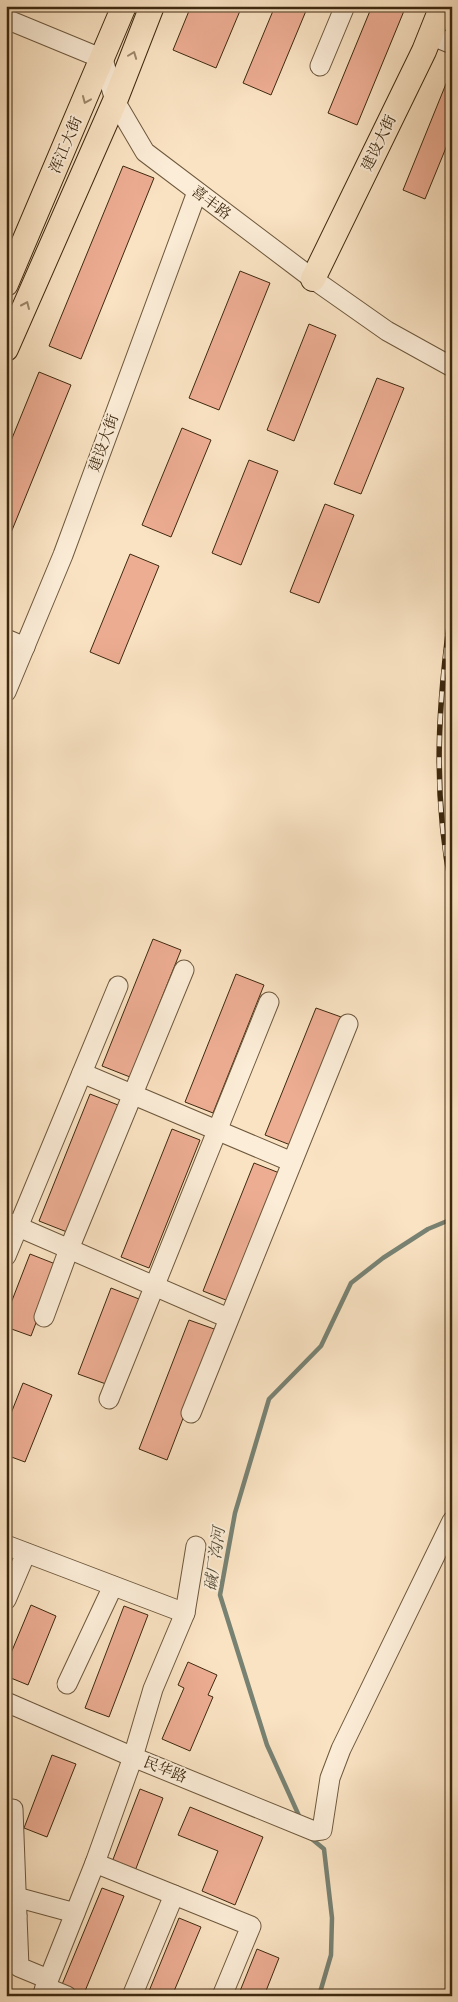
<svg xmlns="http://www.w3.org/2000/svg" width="458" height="2002" viewBox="0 0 458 2002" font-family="'Libre Bodoni','Noto Serif SC',serif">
  <rect width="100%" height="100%" fill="#fae3c3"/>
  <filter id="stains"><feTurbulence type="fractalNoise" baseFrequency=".004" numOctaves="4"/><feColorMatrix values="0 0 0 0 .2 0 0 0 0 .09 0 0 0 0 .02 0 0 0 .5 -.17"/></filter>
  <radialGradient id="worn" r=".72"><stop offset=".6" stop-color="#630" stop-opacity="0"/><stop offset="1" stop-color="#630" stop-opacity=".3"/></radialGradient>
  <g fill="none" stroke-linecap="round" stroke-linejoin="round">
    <g stroke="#788273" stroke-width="4.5">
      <polyline points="300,1818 267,1745 220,1595 235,1513 269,1399 321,1346 351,1283 383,1258 428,1229 452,1219"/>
      <polyline points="307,1835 324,1849 332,1918 331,1955 319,1996"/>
    </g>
  </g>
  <g fill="#edad93" stroke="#3e290f">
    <polygon points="191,6 242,6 216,68 173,50"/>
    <polygon points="275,6 308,6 271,95 243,83"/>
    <polygon points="372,6 406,6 357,125 328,113"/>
    <polygon points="452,69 452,133 425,199 403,190"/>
    <polygon points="123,166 154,178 81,359 49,346"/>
    <polygon points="240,271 270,283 219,410 189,398"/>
    <polygon points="309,324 336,335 294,441 267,430"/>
    <polygon points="39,372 71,385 6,545 6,453"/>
    <polygon points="377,378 404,388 361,494 334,484"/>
    <polygon points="182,428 211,440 171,537 142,525"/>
    <polygon points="249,460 278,471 241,565 212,553"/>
    <polygon points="325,504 354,515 319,603 290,592"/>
    <polygon points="130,554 159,566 119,664 90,652"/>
    <polygon points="6,920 10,921 6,950"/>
    <polygon points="153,939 181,950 130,1077 102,1066"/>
    <polygon points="236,974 264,985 213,1113 185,1102"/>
    <polygon points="316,1008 344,1018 293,1146 265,1135"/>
    <polygon points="90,1094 118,1105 67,1232 39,1221"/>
    <polygon points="172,1129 200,1140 149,1268 121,1257"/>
    <polygon points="254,1163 282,1174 231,1302 203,1291"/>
    <polygon points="30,1254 58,1265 31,1336 6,1327 6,1316"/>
    <polygon points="111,1288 139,1299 106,1384 78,1374"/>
    <polygon points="189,1320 217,1330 167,1460 139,1449"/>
    <polygon points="23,1383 52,1395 25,1462 6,1455 6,1426"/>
    <polygon points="31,1605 56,1616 28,1685 6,1676 6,1665"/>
    <polygon points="124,1606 148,1615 109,1717 85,1708"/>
    <polygon points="188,1662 217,1675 208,1695 213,1697 190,1751 162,1739 184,1688 178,1685"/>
    <polygon points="52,1755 76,1764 47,1837 24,1828"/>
    <polygon points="140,1789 163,1798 135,1871 112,1862"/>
    <polygon points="190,1807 263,1837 235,1905 202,1891 218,1851 178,1835"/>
    <polygon points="102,1888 124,1896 83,1996 61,1987"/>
    <polygon points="179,1918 201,1927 172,1996 147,1996"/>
    <polygon points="257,1949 279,1958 264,1996 238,1996"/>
  </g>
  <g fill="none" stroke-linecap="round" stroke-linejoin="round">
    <defs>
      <g id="minor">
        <polyline points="6,19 103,59 115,101 145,152 313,279 387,331 452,367"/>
        <polyline points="430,35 452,44"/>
        <polyline points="320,66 345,6"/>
        <polyline points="6,639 25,647"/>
        <polyline points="6,692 63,555 197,192"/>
        <polyline points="82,1073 292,1162"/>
        <polyline points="7,1222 228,1318"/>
        <polyline points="6,1256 118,986"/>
        <polyline points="44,1317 69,1249 184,970"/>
        <polyline points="109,1399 269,1002"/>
        <polyline points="191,1413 348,1024"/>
        <polyline points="6,1545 185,1613 153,1689 133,1757 95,1863"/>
        <polyline points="6,1600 26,1553"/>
        <polyline points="185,1613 196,1546"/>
        <polyline points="67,1684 113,1586"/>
        <polyline points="6,1702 133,1757 314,1831 322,1830 330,1778 341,1749 452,1521"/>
        <polyline points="13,1809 17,1916"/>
        <polyline points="16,1897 75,1913"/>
        <polyline points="6,1916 17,1916 19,1967 48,1979"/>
        <polyline points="45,1987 67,1996"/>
        <polyline points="42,1996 95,1863 251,1926 222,1996"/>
        <polyline points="132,1996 174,1895"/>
      </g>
      <g id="major">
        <polyline points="313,279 424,51 442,6"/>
        <polyline points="6,284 124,6"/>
        <polyline points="6,349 115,101 152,6"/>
      </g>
    </defs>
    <use href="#minor" stroke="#6d583c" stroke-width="21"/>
    <use href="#major" stroke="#3e290f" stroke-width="26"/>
    <use href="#minor" stroke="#fcedd8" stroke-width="19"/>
    <use href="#major" stroke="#fae3c3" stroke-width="24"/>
    <defs>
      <path id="rail" d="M452,604C438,702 432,792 452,890"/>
    </defs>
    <use href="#rail" stroke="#3e290f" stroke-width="5.5"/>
    <use href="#rail" stroke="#fcedd8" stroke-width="4" stroke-dasharray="11" stroke-linecap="butt"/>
  </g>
  <defs><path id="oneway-chevron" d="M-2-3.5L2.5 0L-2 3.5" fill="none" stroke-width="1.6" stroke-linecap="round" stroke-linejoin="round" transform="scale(1.25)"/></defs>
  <g stroke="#9c8669">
    <use href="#oneway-chevron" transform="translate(133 55) rotate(-69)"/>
    <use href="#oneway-chevron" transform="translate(86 100) rotate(113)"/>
    <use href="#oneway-chevron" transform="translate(26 305) rotate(-66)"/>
  </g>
  <g text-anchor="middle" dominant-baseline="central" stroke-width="4" stroke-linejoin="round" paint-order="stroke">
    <g font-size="15" fill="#3e290f" stroke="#fcedd8">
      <text transform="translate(379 143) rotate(-64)">建设大街</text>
      <text transform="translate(66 145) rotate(-67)">浑江大街</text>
      <text transform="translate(211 203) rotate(37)">喜丰路</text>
      <text transform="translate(104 443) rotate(-70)">建设大街</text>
      <text transform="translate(165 1770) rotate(22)">民华路</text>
    </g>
    <g font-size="16" font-style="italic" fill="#564e39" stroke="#fcedd8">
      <text transform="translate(215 1559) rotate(-82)">碱厂沟河</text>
    </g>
  </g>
  <rect width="458" height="2002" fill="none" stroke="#fae3c3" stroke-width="25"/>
  <rect x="8" y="8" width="443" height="1987" fill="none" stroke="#3e290f" stroke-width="2.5"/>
  <rect x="12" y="12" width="433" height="1977" fill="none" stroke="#3e290f"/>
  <rect width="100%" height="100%" filter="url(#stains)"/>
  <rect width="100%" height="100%" fill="url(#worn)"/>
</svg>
